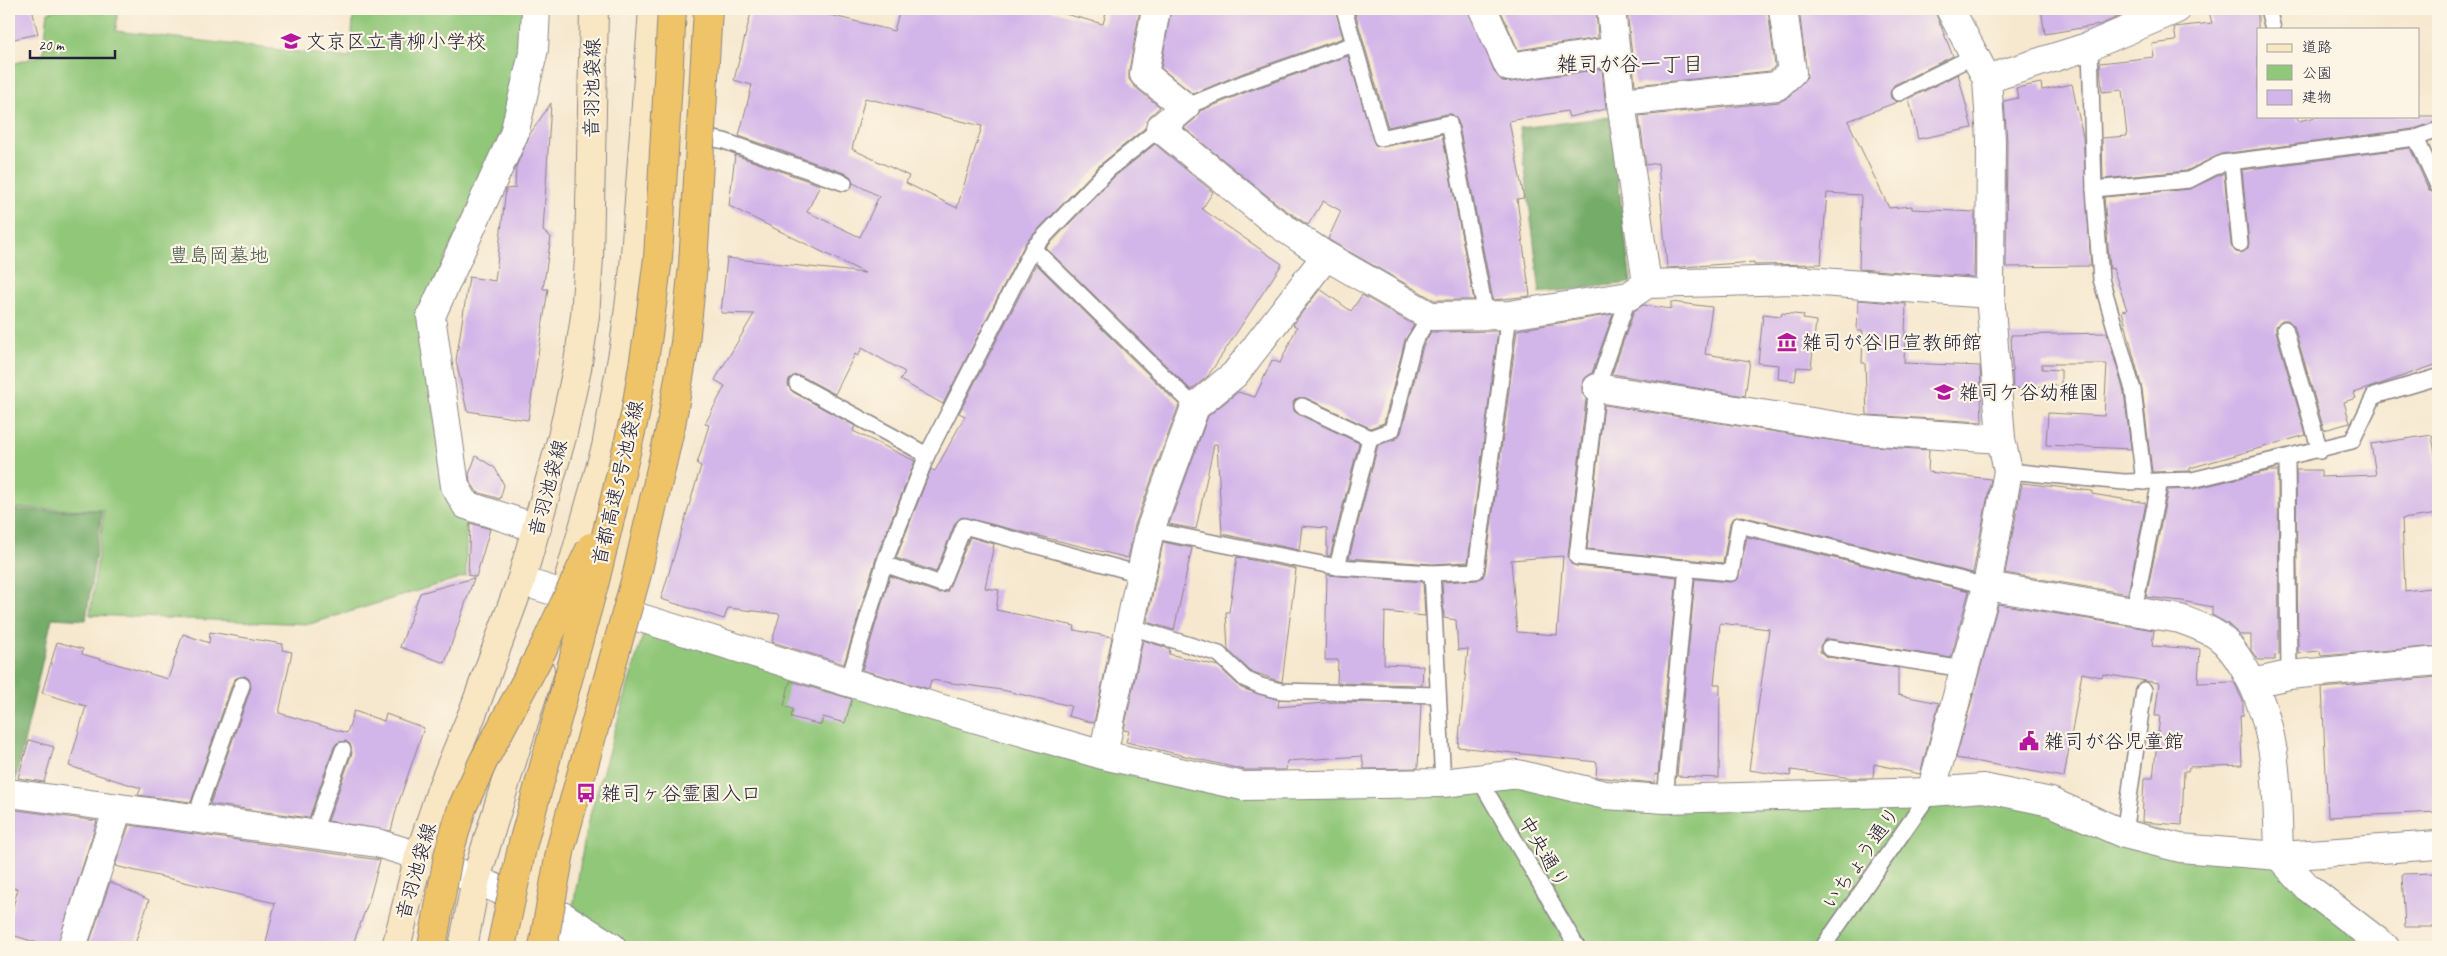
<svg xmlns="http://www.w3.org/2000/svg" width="2447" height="956" viewBox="0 0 2447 956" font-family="Caveat,'Klee One',sans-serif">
  <rect width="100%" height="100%" fill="#fcf5e5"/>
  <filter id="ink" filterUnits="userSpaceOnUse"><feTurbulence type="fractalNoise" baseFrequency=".02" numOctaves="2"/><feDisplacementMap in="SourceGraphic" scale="10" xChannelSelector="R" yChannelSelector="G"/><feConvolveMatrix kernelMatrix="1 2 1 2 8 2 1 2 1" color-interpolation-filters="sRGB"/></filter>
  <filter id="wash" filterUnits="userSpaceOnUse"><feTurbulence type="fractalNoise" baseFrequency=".0096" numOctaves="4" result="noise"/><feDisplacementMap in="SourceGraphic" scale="20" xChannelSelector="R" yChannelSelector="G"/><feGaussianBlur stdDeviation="1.12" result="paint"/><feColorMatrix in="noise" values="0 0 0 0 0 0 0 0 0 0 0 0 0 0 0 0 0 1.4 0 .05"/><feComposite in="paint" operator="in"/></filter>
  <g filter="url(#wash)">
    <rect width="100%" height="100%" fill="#f6e8cf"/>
    <g fill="#91c779" stroke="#5a745a">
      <polygon points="61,9 118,9 116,31 350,58 354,9 524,9 521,41 501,133 420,317 447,498 466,521 466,576 310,624 90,615 104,510 9,508 9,65 43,55 48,12"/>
      <polygon points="645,628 1243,786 1519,782 1570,796 1983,789 2278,860 2375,947 629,947 572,913 587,825"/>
    </g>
    <g fill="#74ac69" stroke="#4b6752">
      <polygon points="1610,117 1631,283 1540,293 1520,128"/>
      <polygon points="9,510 102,511 86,620 52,618 15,783 9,782"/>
    </g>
    <g id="blocks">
      <g fill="#d3b6e9" fill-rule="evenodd">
        <polygon points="9,9 32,9 38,34 9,40"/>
        <path d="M752,9H806L894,31L900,9H1046L1103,24L1107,9H1140L1129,71V79L1134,86L1160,107L1150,116L1145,128L1101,164L1026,242L943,404L900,380L905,372L862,348L858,356L855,354L835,394L801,376L796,375L789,379L788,385L793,392L855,426L853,431L915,461L877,555L844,664L772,642L780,614L728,608L724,619L661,599L701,466L697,464L709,425L705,424L725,386L715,380L754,314L721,313L727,258L865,273L729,206L735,155L820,185L807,212L860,237L879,196L853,183L851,177L847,174L739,136L752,85L734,80ZM865,98L982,126L957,208L906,183L909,176L852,149Z"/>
        <polygon points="1171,9 1335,9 1343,38 1243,73 1193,94 1161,68"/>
        <polygon points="1354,9 1468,9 1495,73 1502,81 1511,82 1602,69 1606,109 1569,117 1567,111 1509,121 1524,198 1517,199 1530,296 1493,300 1458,121 1452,114 1447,114 1388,127"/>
        <polygon points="1500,9 1596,9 1598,38 1518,50"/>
        <polygon points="1627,9 1768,9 1775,66 1770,71 1635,85"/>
        <polygon points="1799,9 1934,9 1953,56 1894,85 1890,93 1891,98 1897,102 1848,121 1889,208 1912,206 1912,209 1975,212 1974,277 1859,269 1861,195 1827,193 1821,264 1754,265 1754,262 1667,268 1658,163 1646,165 1639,116 1779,102 1787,98 1807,77"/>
        <polygon points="2041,9 2122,9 2123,15 2099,25 2045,34"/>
        <polygon points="2225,9 2258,9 2258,116 2297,116 2298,121 2321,116 2438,116 2438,121 2414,129 2221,154 2186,171 2103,179 2102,138 2127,136 2122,90 2102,92 2100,63 2154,57 2152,44 2176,41 2174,27 2212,23 2209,12"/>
        <polygon points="1348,56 1375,145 1383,147 1442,134 1474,300 1434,300 1334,243 1328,239 1341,211 1323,201 1308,225 1280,206 1184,128 1195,119 1200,111 1249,91"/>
        <polygon points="1958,74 1972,128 1918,139 1909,99"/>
        <polygon points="2041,83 2042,90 2072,84 2083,137 2091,266 2006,267 2007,140 2004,101 2018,98 2016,88"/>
        <polygon points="551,103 543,231 551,237 543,289 548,289 528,420 467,411 456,361 469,277 495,281 506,189 515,188 516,167 530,134"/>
        <polygon points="1155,144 1213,192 1202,209 1282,264 1208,376 1191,390 1046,248 1114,177"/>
        <polygon points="2410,148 2429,190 2438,195 2438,364 2354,393 2356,398 2344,402 2350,423 2324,430 2294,326 2288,320 2282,320 2276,326 2276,332 2306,435 2190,468 2190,471 2152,472 2142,389 2122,311 2127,310 2113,268 2110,269 2104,197 2190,189 2224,173 2231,245 2236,252 2241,253 2248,248 2249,243 2242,170"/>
        <polygon points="1036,264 1179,405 1135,525 1128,558 962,517 955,523 936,572 896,558 931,469 935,471 965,416 959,413"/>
        <polygon points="1320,289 1351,311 1362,295 1414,325 1405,340 1384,423 1370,428 1306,398 1297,398 1293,402 1294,411 1298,414 1359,443 1330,556 1327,555 1327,528 1302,526 1299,550 1222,534 1217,444 1214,444 1196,529 1169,524 1208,416 1238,392 1255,397 1272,360 1280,363 1297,327 1293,325 1295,322"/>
        <polygon points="1858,300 1906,304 1904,363 1980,366 1982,422 1867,415 1865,363 1862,363 1863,331 1857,331"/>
        <polygon points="1671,302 1712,307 1705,354 1750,361 1745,396 1612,374 1634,311 1643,305 1671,309"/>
        <polygon points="1782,313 1804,315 1803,319 1816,321 1811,368 1797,367 1795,381 1778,379 1779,365 1758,363 1763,314 1781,316"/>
        <path d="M1613,314L1592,373L1585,378L1582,385V393L1586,399L1568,556L1571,564L1576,566L1677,577L1658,775L1655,774L1654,783L1596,777L1597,762L1458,747L1468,649L1458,650L1456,620L1444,618L1442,582L1477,580L1483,577L1485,572L1517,330ZM1563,556L1557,635L1517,632L1511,560Z"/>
        <polygon points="1498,331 1468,562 1432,564 1349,558 1378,445 1396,439 1401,433 1423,346 1431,332"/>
        <polygon points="2107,333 2124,392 2131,449 2046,445 2048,413 2104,416 2107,364 2042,364 2042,369 2061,370 2061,385 2013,389 2011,335"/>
        <polygon points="1604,405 1860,445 1929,450 1928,472 1991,479 1973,573 1741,516 1732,519 1730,523 1723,563 1587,549"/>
        <polygon points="2432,435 2438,473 2438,514 2402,519 2405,591 2438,587 2438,646 2321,656 2320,651 2298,653 2296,470 2321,470 2321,477 2376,475 2371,444"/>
        <polygon points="476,456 495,468 504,485 500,499 477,492 470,481 469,474"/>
        <polygon points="2269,471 2278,471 2279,654 2275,655 2275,660 2258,660 2251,650 2251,635 2240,635 2228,624 2212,615 2212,607 2182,601 2146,597 2168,490 2194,489"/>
        <polygon points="2022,483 2092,491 2092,494 2146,503 2128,594 2005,573"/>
        <polygon points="470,523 490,529 476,577 468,575"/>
        <polygon points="970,537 994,544 985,588 999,590 996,610 1075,626 1074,630 1112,637 1094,723 1068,716 1071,706 1002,690 931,680 929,689 862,670 890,576 938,593 947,592"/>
        <polygon points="1747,537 1969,591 1951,658 1830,639 1825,639 1820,646 1820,652 1828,657 1898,668 1898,695 1939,703 1920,774 1874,764 1873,778 1851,778 1791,770 1790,776 1749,770 1769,629 1720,623 1714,684 1720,684 1719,778 1677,776 1695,579 1730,582 1738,579"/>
        <polygon points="1163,542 1192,548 1174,630 1147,622"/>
        <polygon points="1237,557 1296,569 1282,682 1250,671 1228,650 1226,612 1229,612"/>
        <polygon points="1327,575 1423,582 1425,616 1385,612 1384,664 1423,666 1422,685 1337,683 1338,660 1325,660"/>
        <polygon points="474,578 445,663 400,647 420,593"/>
        <polygon points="1998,604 2154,630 2152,646 2200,649 2198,683 2234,682 2243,701 2243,716 2240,716 2242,765 2189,767 2188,771 2184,771 2182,825 2142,822 2144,778 2153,778 2160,716 2155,716 2159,683 2103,674 2102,677 2082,673 2064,777 1956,758"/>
        <polygon points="210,632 283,644 282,650 292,652 279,713 347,733 354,711 384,721 386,714 424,728 397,807 391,831 328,821 352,753 350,744 346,741 337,743 334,747 309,818 210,804 251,688 249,679 245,676 236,678 233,682 191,802 138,795 141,788 69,766 86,706 42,693 57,642 83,649 82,654 168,679 183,634 209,643"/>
        <polygon points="1143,640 1170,649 1169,654 1218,666 1241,688 1279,700 1278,707 1336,702 1421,704 1418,768 1364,769 1362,756 1287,761 1286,770 1245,770 1126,742 1129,731 1124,730"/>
        <polygon points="2438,677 2438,812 2328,817 2322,688"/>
        <polygon points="790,681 852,699 845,723 823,717 821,725 791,717 793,709 784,706"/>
        <polygon points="29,740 54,747 44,782 18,778"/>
        <polygon points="9,809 97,821 57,947 50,947 9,934 9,921 18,889 9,887"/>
        <polygon points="129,825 380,860 369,900 352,947 265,947 275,903 115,866"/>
        <polygon points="2438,873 2438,927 2405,927 2402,874"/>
        <polygon points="110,882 149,900 134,947 88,947"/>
      </g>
    </g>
  </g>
  <g filter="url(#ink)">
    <use href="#blocks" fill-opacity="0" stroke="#8c8585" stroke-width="1"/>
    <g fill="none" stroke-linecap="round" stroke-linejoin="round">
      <defs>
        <g id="service">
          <polyline points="1344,9 1381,138 1449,123 1486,315"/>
          <polyline points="2268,9 2273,29"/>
          <polyline points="2090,46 2094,189 2101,279 2133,390 2144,482"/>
          <polyline points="1899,93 1974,56"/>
          <polyline points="1185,107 1246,82 1354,44"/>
          <polyline points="695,135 724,141 844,183"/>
          <polyline points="2416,138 2438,186"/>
          <polyline points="2232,162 2240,244"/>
          <polyline points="2094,189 2189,180 2222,163 2416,138 2438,130"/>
          <polyline points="1033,248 1195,407"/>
          <polyline points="1629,296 1597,388 1577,557 1731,573 1739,525 1987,586"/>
          <polyline points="2285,329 2320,451"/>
          <polyline points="797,384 927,455"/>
          <polyline points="1302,406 1370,438"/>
          <polyline points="2287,458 2289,675"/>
          <polyline points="2008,471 2124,482 2192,480 2352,441 2374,396 2438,377"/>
          <polyline points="1150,530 1337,567 1432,573 1476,571 1509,315"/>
          <polyline points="884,564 941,584 964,526 1140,574"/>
          <polyline points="1337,567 1370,438 1392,430 1414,342 1430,316"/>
          <polyline points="1432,573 1443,783"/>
          <polyline points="2134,610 2160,481"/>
          <polyline points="1131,627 1219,654 1245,679 1261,686 1281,691 1438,695"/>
          <polyline points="1829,648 1964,669"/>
          <polyline points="848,682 886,558 927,455 1033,248 1108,170 1160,128"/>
          <polyline points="1478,777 1577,947"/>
          <polyline points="1665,799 1687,567"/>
          <polyline points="195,818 242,685"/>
          <polyline points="313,834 343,750"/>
          <polyline points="2124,834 2144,690"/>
          <polyline points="1823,947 1931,792"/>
        </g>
        <g id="minor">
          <polyline points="536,9 534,49 514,134 431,316 455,486 466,505 537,528"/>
          <polyline points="1156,9 1144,74 1185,107 1160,128 1271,219 1326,256 1430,316 1509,315 1629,296 1647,284 1793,280 1990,294"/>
          <polyline points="1483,9 1509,67 1615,51"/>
          <polyline points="1611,9 1621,102 1647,284"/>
          <polyline points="1987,79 2090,46 2177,9"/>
          <polyline points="1621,102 1777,86 1792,72 1783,9"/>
          <polyline points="1597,388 1862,430 2001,439"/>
          <polyline points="521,581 848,682 1103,755 1243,786 1443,783 1518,774 1605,795 1665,799 1931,792 1983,788 2051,802 2124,834 2180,848 2279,856 2438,845"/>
          <path d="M1987,586L2180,619C2193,624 2206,628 2218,636C2229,644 2237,656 2244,668C2279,726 2277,790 2279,856L2307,887L2385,947"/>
          <polyline points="2253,683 2289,675 2438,661"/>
          <polyline points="1103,755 1150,530 1195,407 1235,374 1326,256"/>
          <polyline points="1931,792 1987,586 2008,471 2001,439 1990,294 1991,140 1987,79 1950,9"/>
          <polyline points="9,793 377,843 419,856 564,917 612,947"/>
          <polyline points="72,947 118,808"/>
          <polyline points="563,947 564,917"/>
        </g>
        <g id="secondary">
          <polyline points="570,574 606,447 624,347 634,268 653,9"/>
          <polyline points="396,947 419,856 442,787 473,712 521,581 562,437 577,369 585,316 589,258 594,9"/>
          <polyline points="463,947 476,879 540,670"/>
          <polyline points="520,947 528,901 610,607 648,459 666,370 677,277 694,9"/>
        </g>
      </defs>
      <use href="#service" stroke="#8c8585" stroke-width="18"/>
      <use href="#minor" stroke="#8c8585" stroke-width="30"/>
      <use href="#secondary" stroke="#8c8585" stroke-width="30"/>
      <use href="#service" stroke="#fff" stroke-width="15"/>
      <use href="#minor" stroke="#fff" stroke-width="28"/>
      <use href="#secondary" stroke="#f9e7c3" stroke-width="28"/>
      <defs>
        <g id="motorway-bridge">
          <polyline points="432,947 448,856 462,808 483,762 545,645 591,547"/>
          <polyline points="501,947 523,843 595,581 635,415 648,335 658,258 672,9"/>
          <polyline points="543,947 561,847 637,574 671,425 685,343 693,265 708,9"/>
        </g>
      </defs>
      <use href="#motorway-bridge" stroke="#8c8585" stroke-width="30" stroke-linecap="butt"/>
      <use href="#motorway-bridge" stroke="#efc469" stroke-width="28"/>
    </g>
  </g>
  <defs>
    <symbol id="school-bare" viewBox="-9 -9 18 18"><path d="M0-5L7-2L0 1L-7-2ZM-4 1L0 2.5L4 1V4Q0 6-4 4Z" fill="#b5179e" stroke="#fcf5e5" stroke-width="2.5" paint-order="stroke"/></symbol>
    <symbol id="museum-bare" viewBox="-9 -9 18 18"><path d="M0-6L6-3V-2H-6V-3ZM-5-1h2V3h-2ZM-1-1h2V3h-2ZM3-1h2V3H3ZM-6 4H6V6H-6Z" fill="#b5179e" stroke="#fcf5e5" stroke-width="2.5" paint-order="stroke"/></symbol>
    <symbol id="civic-bare" viewBox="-9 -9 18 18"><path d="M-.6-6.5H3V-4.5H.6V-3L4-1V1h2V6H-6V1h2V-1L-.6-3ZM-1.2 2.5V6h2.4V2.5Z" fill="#b5179e" stroke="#fcf5e5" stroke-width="2.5" paint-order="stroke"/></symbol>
    <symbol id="bus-bare" viewBox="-9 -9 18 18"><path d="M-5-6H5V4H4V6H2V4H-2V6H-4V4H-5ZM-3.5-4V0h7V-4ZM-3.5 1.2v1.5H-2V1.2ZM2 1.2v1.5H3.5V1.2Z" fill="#b5179e" stroke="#fcf5e5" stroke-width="2.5" paint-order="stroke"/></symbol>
  </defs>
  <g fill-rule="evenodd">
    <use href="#school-bare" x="277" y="27" width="28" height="28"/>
    <use href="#museum-bare" x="1773" y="328" width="28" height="28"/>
    <use href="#school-bare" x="1930" y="378" width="28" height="28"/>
    <use href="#civic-bare" x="2015" y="727" width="28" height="28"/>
    <use href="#bus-bare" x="572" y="779" width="28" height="28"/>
  </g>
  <g text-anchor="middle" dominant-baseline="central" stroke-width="4.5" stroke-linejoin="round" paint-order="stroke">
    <g font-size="20" fill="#22223b" stroke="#fcf5e5" text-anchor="start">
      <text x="306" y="41">文京区立青柳小学校</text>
      <text x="1802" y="342">雑司が谷旧宣教師館</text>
      <text x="1959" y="392">雑司ケ谷幼稚園</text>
      <text x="2044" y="741">雑司が谷児童館</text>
      <text x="601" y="793">雑司ヶ谷霊園入口</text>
    </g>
    <g font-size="20" fill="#22223b" stroke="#fcf5e5">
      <text transform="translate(592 88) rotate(-89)">音羽池袋線</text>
      <text transform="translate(618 483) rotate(-77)">首都高速5号池袋線</text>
      <text transform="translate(548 488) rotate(-75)">音羽池袋線</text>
      <text transform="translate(1544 852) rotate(60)">中央通り</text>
      <text transform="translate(1861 858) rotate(-55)">いちょう通り</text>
      <text transform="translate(416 871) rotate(-74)">音羽池袋線</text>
    </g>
    <g font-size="20" fill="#495c51" stroke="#fcf5e5">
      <text x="219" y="255">豊島岡墓地</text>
    </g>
    <g font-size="21" fill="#22223b" stroke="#fcf5e5">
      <text x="1630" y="64">雑司が谷一丁目</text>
    </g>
  </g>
  <rect width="2447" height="956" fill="none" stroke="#fcf5e5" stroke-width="30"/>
  <rect x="2257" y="28" width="162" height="90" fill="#fcf5e5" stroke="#a5a1a1"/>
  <rect x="2267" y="44" width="25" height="8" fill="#f9e7c3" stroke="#a5a1a1"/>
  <text x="2302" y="52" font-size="15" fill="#22223b">道路</text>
  <rect x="2267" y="65" width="25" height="15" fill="#91c779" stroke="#a5a1a1"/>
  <text x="2302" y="78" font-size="15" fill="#22223b">公園</text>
  <rect x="2267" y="90" width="25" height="15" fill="#d3b6e9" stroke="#a5a1a1"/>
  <text x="2302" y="102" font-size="15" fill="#22223b">建物</text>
  <path d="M30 50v8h85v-8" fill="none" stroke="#22223b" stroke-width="2.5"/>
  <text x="38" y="50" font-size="15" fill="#22223b" stroke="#fcf5e5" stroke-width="4" paint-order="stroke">20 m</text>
</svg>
